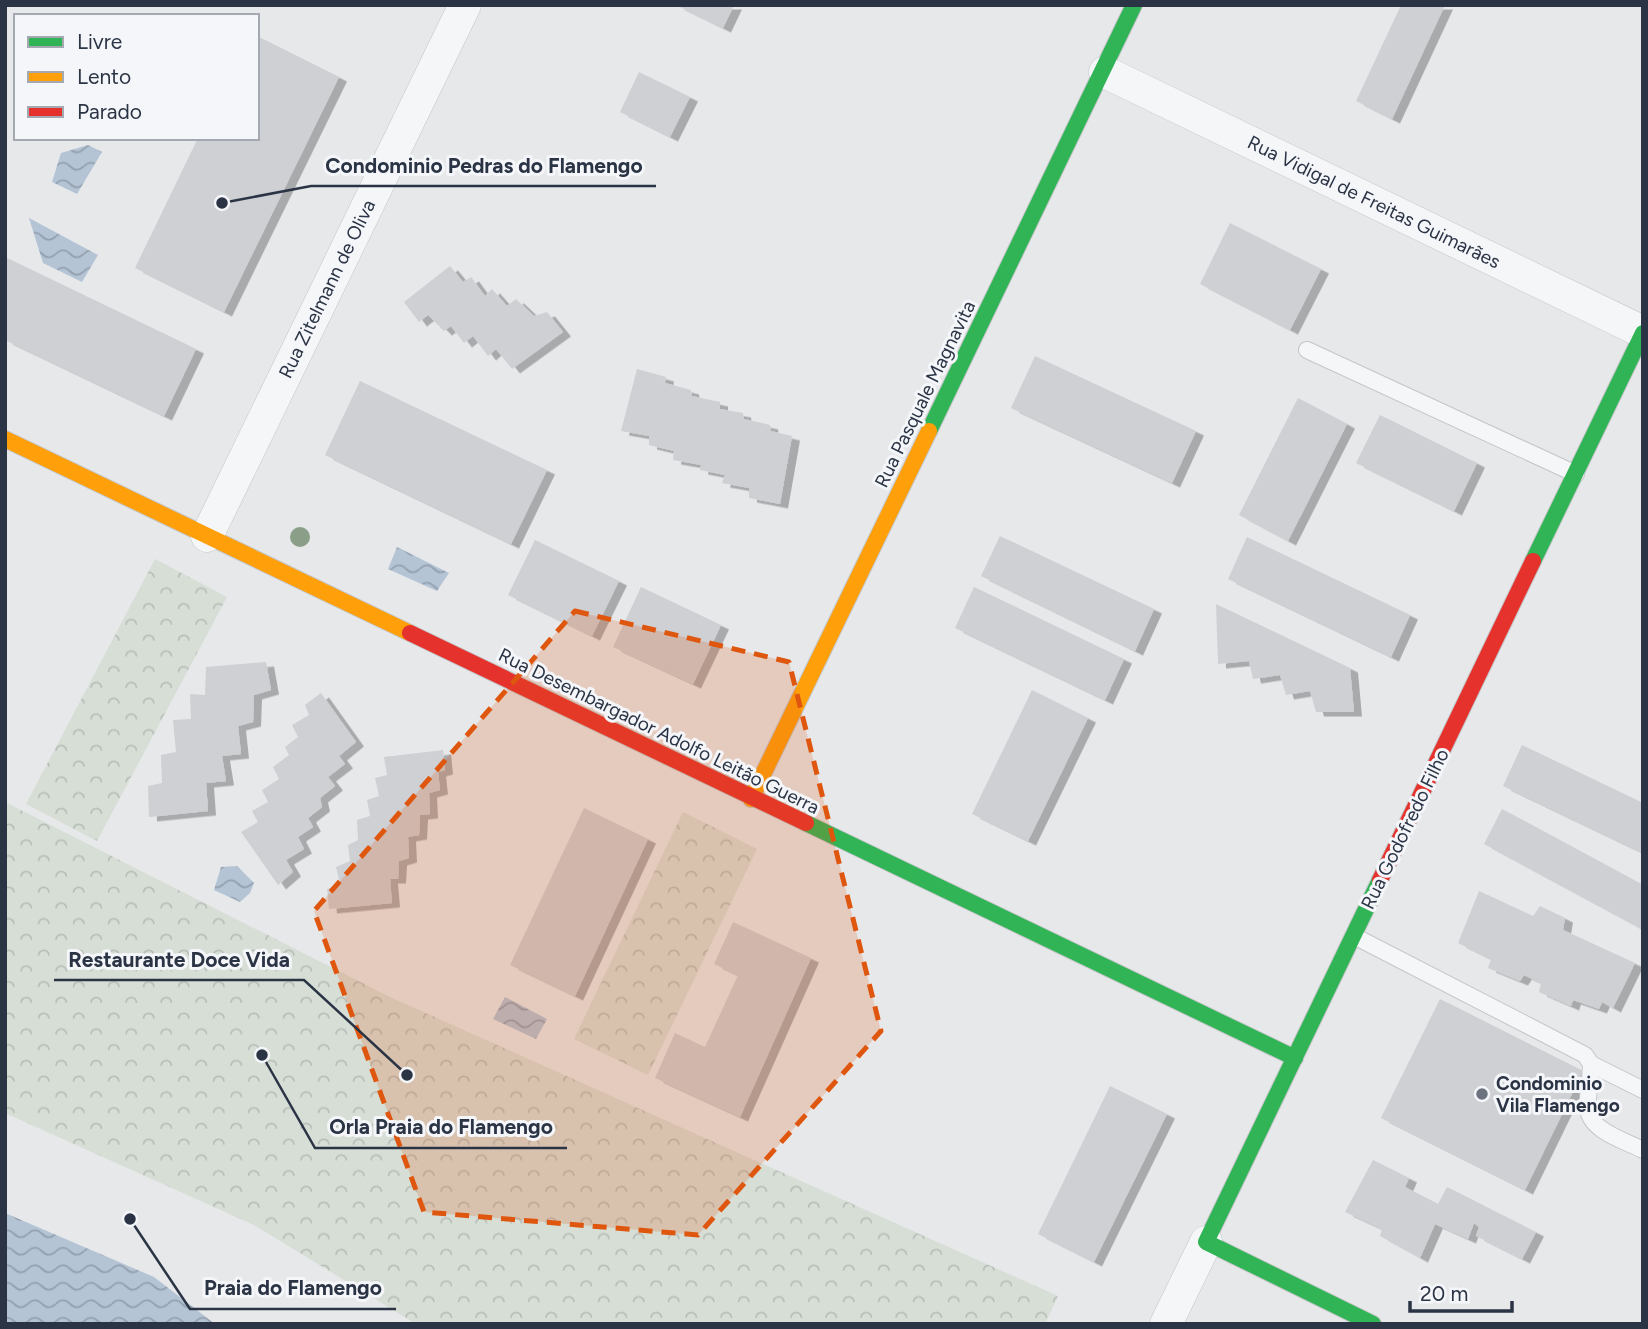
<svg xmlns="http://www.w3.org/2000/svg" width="1648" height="1329" viewBox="0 0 1648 1329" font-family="Figtree,sans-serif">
  <defs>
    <pattern id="forest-crowns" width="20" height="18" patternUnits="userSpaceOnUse" patternTransform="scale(1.75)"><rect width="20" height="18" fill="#d6ded6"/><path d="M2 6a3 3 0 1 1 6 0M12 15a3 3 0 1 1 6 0" fill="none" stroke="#b8bfb9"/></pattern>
    <pattern id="water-waves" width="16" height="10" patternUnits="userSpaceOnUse" patternTransform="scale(1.75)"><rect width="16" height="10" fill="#b4c4d5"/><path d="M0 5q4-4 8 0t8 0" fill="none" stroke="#93a0af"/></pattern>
    <filter id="shadow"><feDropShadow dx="8" dy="4.5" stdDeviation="0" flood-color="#0004"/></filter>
  </defs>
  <rect width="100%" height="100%" fill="#e6e8ea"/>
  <g fill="url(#forest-crowns)">
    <polygon points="155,559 227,597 97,841 26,804"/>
    <polygon points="5,802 390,997 1058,1296 1045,1324 416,1324 254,1225 5,1113"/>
    <polygon points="683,812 757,849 648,1075 574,1039"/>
  </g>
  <g fill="url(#water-waves)">
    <polygon points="88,145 102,152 77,194 52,182 61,153"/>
    <polygon points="29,218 98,255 82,282 43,263"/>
    <polygon points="397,547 449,573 437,591 388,569"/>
    <polygon points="237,866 254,883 250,893 240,902 214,890 221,867"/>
    <polygon points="505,997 547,1019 536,1039 493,1019"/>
    <polygon points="5,1213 154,1277 215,1324 5,1324"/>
  </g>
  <g fill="#ced0d3" filter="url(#shadow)">
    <polygon points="676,5 734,5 723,28"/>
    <polygon points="1401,5 1445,5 1392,119 1356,101"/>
    <polygon points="257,36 339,77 224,312 135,268 198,138 257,138"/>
    <polygon points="639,72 690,97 670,137 620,112"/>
    <polygon points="1230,223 1321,269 1290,330 1200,284"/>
    <polygon points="5,257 196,349 164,416 5,340"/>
    <polygon points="450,266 463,282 471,277 485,296 492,289 507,306 516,299 534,316 547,312 563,332 512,369 496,349 488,356 473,336 464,343 451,326 444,331 428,315 419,322 404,302"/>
    <polygon points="1035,356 1196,431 1172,483 1011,408"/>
    <polygon points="637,369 666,377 665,383 691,390 692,396 720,402 720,409 743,413 744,419 770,425 771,431 792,436 780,504 749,498 749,488 722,483 725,475 700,470 701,465 673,460 674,451 649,445 649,436 621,431"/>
    <polygon points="360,381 547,470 511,544 325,455"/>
    <polygon points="1298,398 1347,424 1288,541 1239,515"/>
    <polygon points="1380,415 1477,463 1454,511 1356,463"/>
    <polygon points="1000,536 1154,609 1135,651 981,576"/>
    <polygon points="1247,537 1410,615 1391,657 1228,579"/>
    <polygon points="535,540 619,581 592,636 508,595"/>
    <polygon points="641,587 721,625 693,684 613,647"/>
    <polygon points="974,587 1124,659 1105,700 955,628"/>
    <polygon points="1216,604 1350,668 1354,712 1316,712 1310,691 1286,695 1280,675 1253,679 1249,661 1218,664"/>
    <polygon points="266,662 271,690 254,695 253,722 238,726 241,754 222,756 226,781 206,783 208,811 149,817 148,786 162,783 161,755 176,752 173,720 191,719 190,694 205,695 206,667"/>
    <polygon points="1032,690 1088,718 1028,841 972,814"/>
    <polygon points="321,693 356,742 339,756 345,764 328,777 335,786 320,798 322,807 308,818 313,827 298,837 304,849 286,860 293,872 278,885 241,832 258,822 252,811 268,802 262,790 279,779 273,767 289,755 285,747 298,737 292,725 309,715 305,705"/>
    <polygon points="1522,745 1643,803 1643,853 1503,786"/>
    <polygon points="443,750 445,770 438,772 440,790 429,793 430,814 420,815 419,835 408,837 409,858 399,861 398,879 390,879 392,903 329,909 327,889 340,884 336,867 350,861 348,845 358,840 357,820 370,816 367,800 379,796 375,778 387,775 384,757"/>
    <polygon points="584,808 648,839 575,996 510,965"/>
    <polygon points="1502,809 1643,885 1643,925 1640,928 1484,844"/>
    <polygon points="1479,891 1533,916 1540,906 1565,918 1563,930 1635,963 1613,1008 1602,1002 1599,1009 1573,1000 1571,1006 1539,992 1541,983 1524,975 1520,981 1488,968 1491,959 1458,943"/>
    <polygon points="733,922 811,958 740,1117 655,1078 675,1033 705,1047 738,975 714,964"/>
    <polygon points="1440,999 1583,1071 1525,1190 1381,1118"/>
    <polygon points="1110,1086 1167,1114 1094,1262 1038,1234"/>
    <polygon points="1373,1160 1409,1178 1405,1187 1438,1204 1447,1187 1536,1232 1522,1259 1476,1236 1479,1227 1474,1223 1468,1239 1435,1224 1420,1258 1380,1236 1382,1229 1345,1212"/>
  </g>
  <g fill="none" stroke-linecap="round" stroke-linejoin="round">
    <defs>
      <g id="lane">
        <polyline points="1307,350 1576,474"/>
        <path d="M1354,936L1585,1055L1591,1064C1591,1079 1587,1094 1588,1108C1589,1131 1626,1141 1643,1150"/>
        <polyline points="1591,1064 1643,1090"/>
      </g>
      <g id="street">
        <polyline points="1105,72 1643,332"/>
        <polyline points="207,536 465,5"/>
        <polyline points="1166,1324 1206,1242"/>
      </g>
      <g id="fast">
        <polyline points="929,431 1134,5"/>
        <polyline points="1533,561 1643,333"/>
        <polyline points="806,823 1295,1058"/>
        <polyline points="1373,1324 1206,1242 1380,880"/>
      </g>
      <g id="slow">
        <polyline points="5,439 410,633"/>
        <polyline points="751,799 929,431"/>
      </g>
      <g id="jam">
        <polyline points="410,633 806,823"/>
        <polyline points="1380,880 1533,561"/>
      </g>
    </defs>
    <use href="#lane" stroke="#c4c6c8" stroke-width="18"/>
    <use href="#street" stroke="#c4c6c8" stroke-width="33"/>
    <use href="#fast" stroke="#c4c6c8" stroke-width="18"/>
    <use href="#slow" stroke="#c4c6c8" stroke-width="18"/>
    <use href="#jam" stroke="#c4c6c8" stroke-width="18"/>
    <use href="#lane" stroke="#f5f6f7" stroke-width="16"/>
    <use href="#street" stroke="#f5f6f7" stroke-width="32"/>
    <use href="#fast" stroke="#30b455" stroke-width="16"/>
    <use href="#slow" stroke="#ff9f0a" stroke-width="16"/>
    <use href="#jam" stroke="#e5322d" stroke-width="16"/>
  </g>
  <circle fill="#8a9e88" cx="300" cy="537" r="10"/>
  <path fill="#df570f" fill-opacity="0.2" stroke="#df570f" stroke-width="5" stroke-dasharray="14 9" stroke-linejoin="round" d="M575,611L789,662L881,1031L698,1235L424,1212L314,911Z"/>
  <circle fill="#6c737f" stroke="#f4f6f9" stroke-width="2.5" cx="1482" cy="1094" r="7"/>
  <g text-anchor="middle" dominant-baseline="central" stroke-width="6" stroke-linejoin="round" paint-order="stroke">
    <g font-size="19" fill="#2b3445" stroke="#f4f6f9">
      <text transform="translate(1374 202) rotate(26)">Rua Vidigal de Freitas Guimarães</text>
      <text transform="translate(327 289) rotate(-64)">Rua Zitelmann de Oliva</text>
      <text transform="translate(925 394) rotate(-64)">Rua Pasquale Magnavita</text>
      <text transform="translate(659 731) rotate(26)">Rua Desembargador Adolfo Leitão Guerra</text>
      <text transform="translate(1405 829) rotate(-64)">Rua Godofredo Filho</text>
    </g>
    <g font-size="19" font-weight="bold" fill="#2b3445" stroke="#f4f6f9" text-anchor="start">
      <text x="1496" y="1083">Condominio<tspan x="1496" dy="22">Vila Flamengo</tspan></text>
    </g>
  </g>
  <path fill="none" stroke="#2b3445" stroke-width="2.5" d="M222 203L311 186H656M407 1075L304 980H54M262 1055L315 1148H567M130 1219L190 1309H396"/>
  <g fill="#2b3445" stroke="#f4f6f9" stroke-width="2.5">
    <circle cx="222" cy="203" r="7"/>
    <circle cx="407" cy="1075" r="7"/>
    <circle cx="262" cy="1055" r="7"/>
    <circle cx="130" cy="1219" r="7"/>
  </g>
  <g font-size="21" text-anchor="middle" font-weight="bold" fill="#2b3445" stroke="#f4f6f9" stroke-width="6" stroke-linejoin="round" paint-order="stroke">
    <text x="484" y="173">Condominio Pedras do Flamengo</text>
    <text x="179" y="967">Restaurante Doce Vida</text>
    <text x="441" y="1134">Orla Praia do Flamengo</text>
    <text x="293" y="1295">Praia do Flamengo</text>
  </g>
  <rect width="1648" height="1329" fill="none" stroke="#2b3445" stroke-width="14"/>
  <rect x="14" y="14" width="245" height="126" fill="#f4f6f9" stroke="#a4a8b1" stroke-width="2"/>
  <rect x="28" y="37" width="35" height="10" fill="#30b455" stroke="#a4a8b1" stroke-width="2"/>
  <text x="77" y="49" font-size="21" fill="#2b3445">Livre</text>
  <rect x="28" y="72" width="35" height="10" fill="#ff9f0a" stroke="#a4a8b1" stroke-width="2"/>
  <text x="77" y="84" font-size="21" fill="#2b3445">Lento</text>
  <rect x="28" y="107" width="35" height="10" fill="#e5322d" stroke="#a4a8b1" stroke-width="2"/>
  <text x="77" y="119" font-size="21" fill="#2b3445">Parado</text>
  <path d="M1410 1301v10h102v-10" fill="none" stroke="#2b3445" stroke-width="3.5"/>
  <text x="1420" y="1301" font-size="21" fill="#2b3445" stroke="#f4f6f9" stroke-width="5" paint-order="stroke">20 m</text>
</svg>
